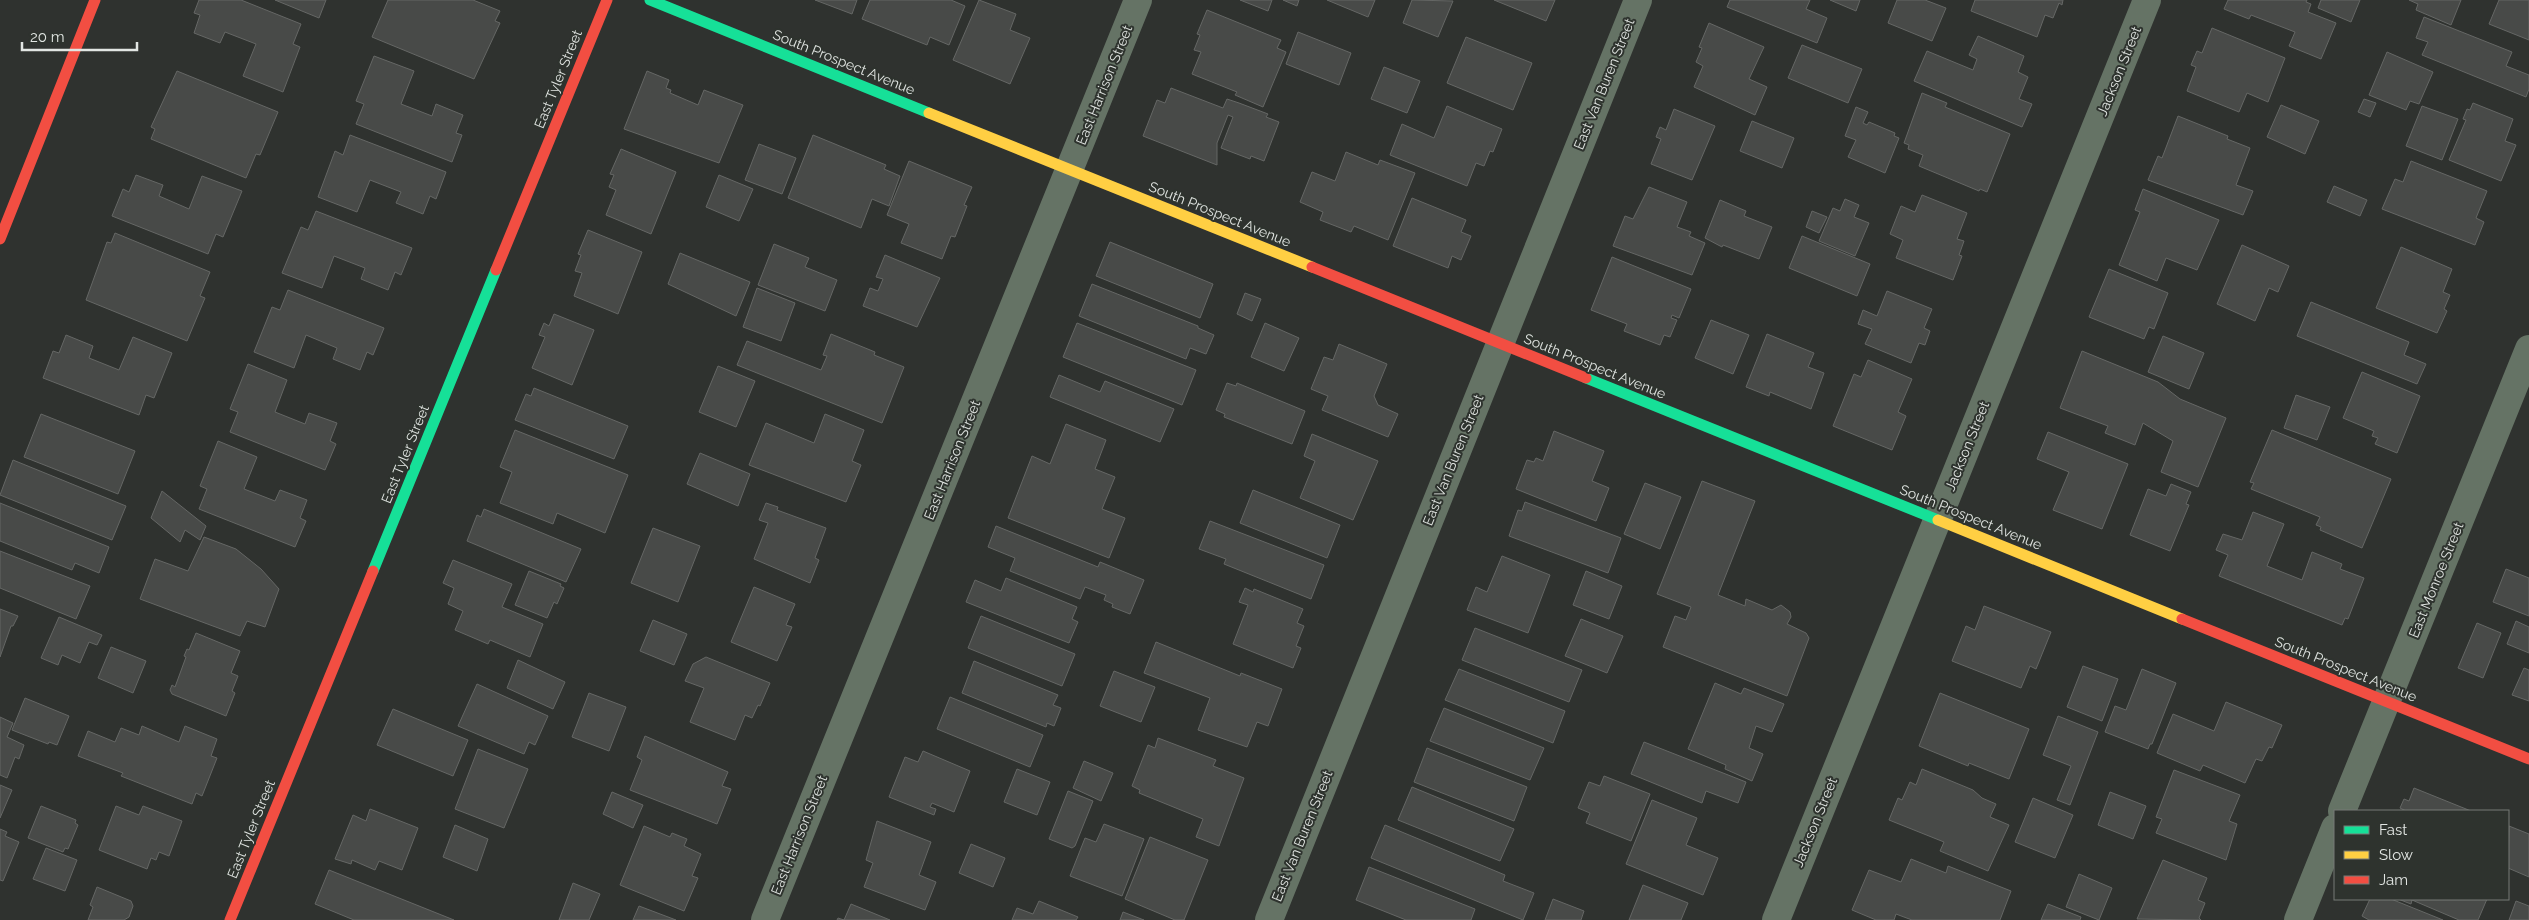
<svg xmlns="http://www.w3.org/2000/svg" width="2529" height="920" viewBox="0 0 2529 920" font-family="Raleway,sans-serif">
  <rect width="100%" height="100%" fill="#2f322f"/>
  <g fill="#484a48" stroke="#656765">
    <polygon points="199,0 241,0 301,24 293,44 300,47 283,92 243,76 256,44 225,32 220,43 194,33 200,15 194,13"/>
    <polygon points="275,0 326,0 319,18"/>
    <polygon points="388,0 473,0 500,11 495,21 500,23 474,79 372,37"/>
    <polygon points="815,0 857,0 852,14"/>
    <polygon points="870,0 951,0 965,6 949,45 930,37 927,45 862,19"/>
    <polygon points="979,0 1016,14 1010,30 1030,38 1010,84 953,60"/>
    <polygon points="1240,0 1272,0 1268,11"/>
    <polygon points="1283,0 1299,0 1297,6"/>
    <polygon points="1327,0 1375,0 1368,17"/>
    <polygon points="1412,0 1453,1 1438,37 1403,23"/>
    <polygon points="1494,0 1555,0 1546,21"/>
    <polygon points="1730,0 1810,0 1806,9 1827,18 1817,43 1727,7"/>
    <polygon points="1830,0 1860,0 1856,11"/>
    <polygon points="1897,0 1925,0 1946,8 1932,41 1888,23"/>
    <polygon points="1975,0 2063,0 2062,5 2059,3 2053,18 2045,15 2037,37 1971,11"/>
    <polygon points="2228,0 2307,0 2306,2 2311,4 2308,12 2336,23 2321,59 2289,46 2295,32 2251,15 2249,19 2224,9"/>
    <polygon points="2321,0 2360,0 2351,22 2318,8"/>
    <polygon points="2409,0 2461,0 2451,25 2416,10 2418,4"/>
    <polygon points="2499,0 2529,0 2529,40 2489,24"/>
    <polygon points="1207,10 1281,40 1277,48 1286,52 1263,107 1235,95 1237,92 1192,74 1201,52 1194,50 1200,35 1197,34"/>
    <polygon points="2424,17 2512,52 2506,66 2529,75 2529,89 2526,97 2422,55 2428,42 2416,38"/>
    <polygon points="1709,23 1764,47 1749,79 1767,87 1755,115 1694,87 1703,66 1696,62 1702,48 1699,47"/>
    <polygon points="2212,28 2285,58 2268,102 2247,93 2239,112 2187,91 2196,67 2191,65 2197,51 2202,53"/>
    <polygon points="1298,32 1351,53 1339,85 1286,64"/>
    <polygon points="1978,36 2024,56 2018,72 2028,77 2019,99 2032,104 2022,127 1914,81 1927,51 1973,70 1977,59 1969,55"/>
    <polygon points="1466,37 1532,63 1513,110 1447,83"/>
    <polygon points="1802,45 1862,69 1848,103 1788,78"/>
    <polygon points="2387,52 2433,72 2419,104 2410,101 2406,110 2369,95"/>
    <polygon points="374,56 414,71 401,104 432,116 436,104 463,115 456,133 462,135 452,162 356,124 364,104 356,101"/>
    <polygon points="1384,67 1420,81 1407,113 1371,99"/>
    <polygon points="177,71 278,112 260,155 256,154 246,178 151,139 155,129 151,127"/>
    <polygon points="647,71 669,80 666,88 671,90 670,93 698,105 704,90 743,105 719,163 624,129"/>
    <polygon points="1171,88 1223,108 1227,99 1239,103 1268,114 1266,117 1279,122 1264,161 1251,156 1250,159 1221,148 1233,117 1228,115 1217,143 1217,165 1143,136 1157,100 1165,103"/>
    <polygon points="1922,93 1947,103 1945,107 2010,134 1987,192 1980,189 1979,191 1919,166 1923,155 1908,149 1909,145 1904,143"/>
    <polygon points="2364,99 2376,103 2370,117 2358,112"/>
    <polygon points="2473,103 2513,119 2505,141 2516,145 2501,181 2449,160 2466,120 2463,119 2467,109 2470,110"/>
    <polygon points="2281,105 2319,121 2305,154 2267,137"/>
    <polygon points="1447,106 1502,129 1493,152 1490,151 1484,166 1476,163 1467,186 1390,155 1402,124 1434,138"/>
    <polygon points="2422,106 2458,119 2442,160 2406,146"/>
    <polygon points="1856,107 1868,112 1863,123 1867,125 1869,122 1895,133 1894,136 1899,138 1885,173 1848,157 1856,140 1845,136"/>
    <polygon points="1674,109 1715,126 1692,180 1651,164 1661,139 1656,137 1660,127 1666,130"/>
    <polygon points="2178,116 2228,136 2227,139 2250,148 2236,185 2253,191 2243,215 2148,180 2158,156 2162,158"/>
    <polygon points="1752,121 1794,138 1782,168 1740,151"/>
    <polygon points="350,135 446,172 436,199 430,196 423,214 396,203 401,192 370,180 357,212 318,197 335,151 343,155"/>
    <polygon points="813,135 886,165 884,169 900,176 889,206 872,199 861,228 788,198"/>
    <polygon points="759,144 796,158 782,194 745,180"/>
    <polygon points="621,149 676,172 651,234 606,215 616,190 609,187 614,175 610,174"/>
    <polygon points="1346,152 1378,165 1380,160 1415,173 1388,240 1354,226 1351,232 1320,220 1323,212 1300,202 1312,172 1335,181"/>
    <polygon points="909,161 972,187 964,205 967,206 955,237 951,236 942,259 901,243 909,224 887,215"/>
    <polygon points="2411,161 2487,191 2476,218 2484,222 2475,245 2382,209 2395,179 2403,182"/>
    <polygon points="136,175 163,185 159,196 189,209 202,176 242,191 223,237 216,234 208,254 112,216 123,189 129,192"/>
    <polygon points="719,175 753,189 739,221 706,207"/>
    <polygon points="2334,186 2367,200 2360,216 2327,202"/>
    <polygon points="1649,187 1687,202 1677,227 1691,232 1689,236 1705,243 1692,275 1613,246 1625,216 1633,219"/>
    <polygon points="2143,189 2219,220 2197,270 2166,258 2157,281 2119,265 2140,212 2135,210"/>
    <polygon points="1922,195 1967,213 1957,239 1964,241 1959,255 1962,256 1953,280 1896,258 1903,240 1890,234 1901,206 1915,212"/>
    <polygon points="1412,198 1466,220 1461,232 1471,236 1461,260 1452,256 1448,268 1393,246"/>
    <polygon points="1845,199 1859,205 1854,217 1869,223 1855,256 1819,241 1833,208 1840,211"/>
    <polygon points="1720,200 1746,211 1744,216 1772,227 1759,259 1723,245 1722,247 1705,238"/>
    <polygon points="316,211 412,248 401,275 395,272 388,290 361,279 365,268 334,256 322,288 282,273 301,227 308,230"/>
    <polygon points="1812,211 1827,217 1819,233 1806,227"/>
    <polygon points="588,230 642,252 618,314 574,296 582,273 575,271 581,255 578,254"/>
    <polygon points="115,233 210,272 200,296 205,298 187,341 86,300 107,242 111,243"/>
    <polygon points="1802,236 1870,264 1857,296 1789,268"/>
    <polygon points="1110,242 1213,284 1200,318 1096,276"/>
    <polygon points="774,244 809,258 805,267 837,280 825,311 758,285"/>
    <polygon points="2242,245 2289,266 2278,292 2269,288 2255,321 2217,304"/>
    <polygon points="2401,247 2452,269 2443,292 2450,295 2444,309 2447,311 2437,333 2376,308"/>
    <polygon points="680,253 750,282 736,316 668,284"/>
    <polygon points="885,255 940,278 917,327 863,306 870,288 878,291 883,279 876,277"/>
    <polygon points="1612,257 1691,289 1679,318 1672,315 1671,318 1677,320 1670,337 1664,335 1660,345 1624,331 1627,324 1591,310"/>
    <polygon points="2109,269 2168,293 2154,329 2149,327 2144,339 2089,317"/>
    <polygon points="1092,284 1198,326 1198,328 1214,335 1206,354 1190,348 1186,359 1079,316"/>
    <polygon points="757,288 795,303 781,341 743,327"/>
    <polygon points="288,290 384,328 373,355 367,352 360,370 333,359 337,348 306,335 294,368 254,352 272,307 280,310"/>
    <polygon points="1887,291 1932,309 1924,328 1930,331 1925,345 1919,343 1911,363 1865,344 1872,329 1858,324 1863,310 1877,316"/>
    <polygon points="1245,293 1261,299 1252,321 1237,314"/>
    <polygon points="2311,302 2409,342 2404,355 2426,364 2417,384 2297,336"/>
    <polygon points="554,314 594,330 572,385 532,368 545,337 539,335 544,323 549,326"/>
    <polygon points="1711,320 1749,335 1733,374 1695,358"/>
    <polygon points="1077,323 1196,370 1182,405 1063,357"/>
    <polygon points="1265,323 1299,338 1284,371 1251,357"/>
    <polygon points="831,334 875,352 874,355 904,367 882,423 737,365 747,341 821,370 827,356 823,355"/>
    <polygon points="1767,334 1814,353 1808,367 1824,373 1811,409 1770,392 1769,396 1746,387"/>
    <polygon points="66,335 93,346 89,358 119,370 133,337 172,353 154,398 146,395 139,415 43,378 53,351 59,353"/>
    <polygon points="2163,336 2204,353 2189,389 2148,372"/>
    <polygon points="1339,344 1387,364 1374,396 1378,405 1398,414 1388,437 1322,410 1328,396 1311,389 1324,357 1333,360"/>
    <polygon points="2082,351 2158,382 2180,399 2226,418 2198,487 2161,472 2173,441 2143,423 2135,445 2105,433 2108,426 2060,408"/>
    <polygon points="1868,360 1912,379 1898,412 1906,416 1892,450 1833,426 1854,374 1861,377"/>
    <polygon points="248,364 287,380 275,412 305,424 309,413 337,423 330,441 336,444 325,470 230,432 238,412 230,409"/>
    <polygon points="718,366 755,381 736,427 699,412"/>
    <polygon points="2362,372 2420,396 2397,453 2375,444 2378,438 2372,436 2374,431 2343,418"/>
    <polygon points="1059,375 1100,392 1105,381 1174,409 1160,442 1050,397"/>
    <polygon points="1227,383 1236,386 1237,383 1305,411 1292,444 1224,417 1225,414 1216,410"/>
    <polygon points="534,388 628,426 614,459 515,420 526,394 531,396"/>
    <polygon points="2296,395 2330,407 2317,440 2284,428"/>
    <polygon points="41,414 135,451 118,494 24,457"/>
    <polygon points="825,414 864,430 852,461 861,465 846,502 749,465 766,423 814,443"/>
    <polygon points="1066,424 1106,440 1095,469 1115,477 1102,509 1125,518 1109,558 1008,518 1032,456 1050,464"/>
    <polygon points="515,430 628,475 605,533 557,513 553,524 500,503 512,472 500,467"/>
    <polygon points="2272,430 2391,479 2362,548 2320,530 2321,527 2316,525 2320,517 2251,489 2254,483 2250,482"/>
    <polygon points="1554,431 1604,451 1592,481 1609,488 1596,521 1516,489 1527,460 1534,462 1536,458 1543,461"/>
    <polygon points="2048,432 2128,464 2102,529 2053,510 2069,472 2037,459"/>
    <polygon points="1312,434 1378,461 1353,520 1300,498 1315,461 1304,456"/>
    <polygon points="218,441 257,457 244,489 275,501 280,490 307,500 300,518 306,521 295,547 199,509 207,489 200,486"/>
    <polygon points="700,453 750,474 738,506 687,484"/>
    <polygon points="13,460 126,506 112,540 0,495"/>
    <polygon points="1702,481 1755,501 1718,595 1745,606 1746,599 1772,610 1781,605 1790,612 1791,617 1787,624 1806,633 1809,638 1787,696 1663,647 1675,616 1686,620 1691,607 1657,594"/>
    <polygon points="1645,483 1681,497 1660,549 1624,534"/>
    <polygon points="2171,484 2191,492 2186,504 2189,505 2170,551 2130,535 2148,489 2166,496"/>
    <polygon points="1253,490 1340,525 1327,558 1240,523"/>
    <polygon points="162,491 206,526 200,540 185,530 180,542 151,518"/>
    <polygon points="1525,502 1621,538 1608,573 1509,536 1518,510 1522,511"/>
    <polygon points="0,503 109,547 99,573 75,563 72,570 0,541"/>
    <polygon points="766,503 778,507 777,510 826,528 815,558 819,560 810,583 754,559 768,523 759,520"/>
    <polygon points="484,509 581,549 566,582 467,541 477,515 481,517"/>
    <polygon points="2253,512 2284,524 2267,566 2302,580 2312,552 2342,564 2340,569 2364,578 2348,619 2345,618 2342,625 2219,576 2228,555 2216,550 2223,534 2242,540"/>
    <polygon points="1210,521 1324,565 1311,599 1224,564 1226,559 1199,549"/>
    <polygon points="996,526 1098,567 1100,562 1144,580 1130,614 1112,607 1113,604 1104,600 1106,595 1085,587 1080,599 1010,571 1015,558 988,547"/>
    <polygon points="653,528 700,546 678,602 631,583"/>
    <polygon points="204,537 236,549 261,569 279,589 265,627 247,621 240,636 140,599 155,559 188,571"/>
    <polygon points="0,551 90,586 76,619 0,588"/>
    <polygon points="1502,556 1550,575 1528,633 1467,610 1476,587 1487,592"/>
    <polygon points="453,560 512,584 502,607 543,624 530,657 490,640 488,644 455,630 463,611 448,604 454,588 443,583"/>
    <polygon points="2506,569 2529,578 2529,616 2493,602"/>
    <polygon points="529,571 561,584 560,586 564,588 557,604 554,602 547,618 515,605"/>
    <polygon points="1586,571 1622,586 1609,619 1573,605"/>
    <polygon points="1006,578 1077,607 1072,619 1078,622 1069,643 966,602 975,580 1001,591"/>
    <polygon points="754,587 795,604 786,625 792,627 777,661 731,642"/>
    <polygon points="1245,588 1253,592 1254,589 1303,609 1297,623 1304,626 1296,646 1301,648 1293,668 1233,644 1248,605 1239,602"/>
    <polygon points="1984,606 2051,632 2036,669 2030,666 2021,688 1952,661 1966,626 1975,630"/>
    <polygon points="0,609 18,616 13,626 11,626 0,657"/>
    <polygon points="981,616 1075,654 1062,686 968,648"/>
    <polygon points="59,617 102,635 97,645 89,642 80,663 62,655 58,665 41,658"/>
    <polygon points="1581,619 1623,636 1607,673 1565,656"/>
    <polygon points="653,620 687,634 674,665 640,651"/>
    <polygon points="2516,621 2529,627 2529,653 2507,644"/>
    <polygon points="2477,623 2501,633 2483,678 2458,668"/>
    <polygon points="1475,628 1582,670 1569,702 1462,660"/>
    <polygon points="196,633 240,651 231,673 238,676 232,691 235,693 226,716 172,694 170,690 172,685 175,687 186,657 184,656 187,649 189,650"/>
    <polygon points="1156,642 1240,676 1241,673 1282,689 1268,726 1257,722 1247,747 1198,730 1210,698 1144,673"/>
    <polygon points="111,647 146,661 133,693 98,678"/>
    <polygon points="706,657 770,683 760,706 758,705 752,718 745,715 735,740 690,722 704,688 685,681 693,664"/>
    <polygon points="518,660 565,682 553,709 507,688"/>
    <polygon points="974,661 1058,695 1053,705 1061,708 1054,726 1047,723 1046,727 962,693"/>
    <polygon points="2083,666 2118,679 2102,721 2067,707"/>
    <polygon points="2524,668 2529,670 2529,701 2512,695"/>
    <polygon points="1459,669 1565,711 1553,743 1445,700"/>
    <polygon points="2142,669 2176,683 2152,744 2150,744 2148,749 2105,732 2115,706 2126,710"/>
    <polygon points="1114,671 1155,687 1141,722 1100,706"/>
    <polygon points="1715,683 1741,694 1744,688 1784,704 1772,732 1756,726 1749,748 1763,754 1752,781 1725,769 1726,765 1688,749"/>
    <polygon points="477,684 548,716 535,745 529,742 524,754 458,726"/>
    <polygon points="589,693 626,707 609,751 572,737"/>
    <polygon points="1940,693 2029,729 2009,779 1969,763 1968,766 1919,746"/>
    <polygon points="950,697 1043,735 1030,767 937,729"/>
    <polygon points="25,698 69,716 57,745 49,742 48,744 12,730"/>
    <polygon points="2226,702 2282,725 2272,748 2269,747 2262,761 2256,759 2245,783 2203,765 2200,771 2157,753 2173,714 2214,731"/>
    <polygon points="1444,708 1544,748 1530,780 1430,741"/>
    <polygon points="393,709 468,740 453,776 377,745"/>
    <polygon points="2058,716 2098,732 2070,805 2057,800 2071,766 2043,755"/>
    <polygon points="0,717 13,723 7,737 24,745 19,759 15,757 7,778 0,775"/>
    <polygon points="142,726 179,742 185,726 217,739 211,756 217,758 202,796 196,793 192,804 121,776 123,773 78,756 88,731 115,742 121,728 139,735"/>
    <polygon points="645,736 728,772 722,786 731,789 717,824 630,790 642,760 637,757"/>
    <polygon points="1158,738 1216,760 1213,766 1244,778 1219,846 1196,837 1203,819 1139,793 1140,790 1132,786 1148,745 1155,748"/>
    <polygon points="1644,742 1746,782 1738,803 1706,791 1702,803 1631,774"/>
    <polygon points="1427,748 1527,787 1514,821 1414,782"/>
    <polygon points="478,749 528,769 504,828 455,809"/>
    <polygon points="923,751 970,771 954,812 932,803 930,807 936,809 934,815 889,797 905,757 918,762"/>
    <polygon points="1084,761 1113,773 1101,801 1073,788"/>
    <polygon points="1017,769 1050,782 1037,815 1004,802"/>
    <polygon points="1922,769 1973,790 1982,798 1996,804 1990,817 2009,825 1988,871 1940,851 1944,842 1889,820 1898,798 1902,800 1910,782 1916,785"/>
    <polygon points="2174,770 2240,795 2229,821 2237,824 2226,860 2156,833 2162,819 2156,817"/>
    <polygon points="1604,776 1650,794 1631,841 1586,823 1590,813 1578,808 1589,782 1600,786"/>
    <polygon points="0,785 12,790 0,818"/>
    <polygon points="1412,787 1514,829 1500,861 1398,820"/>
    <polygon points="2414,788 2471,811 2406,811 2400,808 2404,799 2409,801"/>
    <polygon points="1068,791 1093,801 1075,846 1072,848 1049,839"/>
    <polygon points="612,792 643,805 633,828 603,814"/>
    <polygon points="2110,792 2146,806 2133,839 2098,825"/>
    <polygon points="2033,798 2073,815 2055,858 2015,842"/>
    <polygon points="1652,800 1697,818 1686,845 1718,858 1703,895 1626,864"/>
    <polygon points="41,806 76,820 75,823 78,825 68,849 65,848 63,852 28,838"/>
    <polygon points="116,806 139,815 143,806 182,821 169,856 159,852 156,860 151,858 147,869 99,850"/>
    <polygon points="370,809 418,828 402,870 379,861 375,870 352,860 351,864 335,859 353,815 366,821"/>
    <polygon points="877,821 931,842 919,875 936,882 925,910 864,887 873,863 866,860"/>
    <polygon points="1104,824 1144,839 1122,896 1070,876 1085,838 1096,842"/>
    <polygon points="455,825 488,839 477,871 443,857"/>
    <polygon points="1385,825 1505,875 1503,881 1534,893 1523,920 1371,858"/>
    <polygon points="644,826 670,837 672,833 687,839 684,846 701,854 692,876 698,878 684,911 620,885"/>
    <polygon points="2509,826 2529,834 2529,877 2508,868"/>
    <polygon points="0,829 7,832 5,836 19,842 3,881 0,880"/>
    <polygon points="1150,837 1208,860 1184,920 1175,920 1125,899"/>
    <polygon points="971,844 1005,858 993,887 959,873"/>
    <polygon points="46,848 77,860 65,891 33,879"/>
    <polygon points="1911,859 1946,873 1948,866 2011,891 2000,920 1912,920 1896,914 1894,920 1876,920 1852,910 1869,870 1901,882"/>
    <polygon points="2163,860 2207,878 2198,900 2205,903 2199,918 2201,920 2137,919"/>
    <polygon points="1369,867 1475,909 1471,920 1406,920 1356,900"/>
    <polygon points="329,870 454,920 354,920 315,904"/>
    <polygon points="2079,874 2112,888 2099,920 2066,907"/>
    <polygon points="573,883 600,894 589,920 559,920"/>
    <polygon points="1643,885 1688,903 1681,920 1629,920"/>
    <polygon points="97,887 131,901 133,906 129,917 124,920 88,920 93,907 90,905"/>
    <polygon points="1553,899 1584,911 1581,920 1545,920"/>
    <polygon points="2370,899 2391,899 2443,920 2369,920 2362,916"/>
    <polygon points="2398,899 2487,899 2478,920 2459,920 2412,900 2411,904"/>
    <polygon points="1039,901 1078,917 1076,920 1012,920 1017,908 1033,914"/>
    <polygon points="2516,901 2529,906 2529,920 2509,920"/>
    <polygon points="851,904 890,920 837,920 838,918 844,920"/>
    <polygon points="2048,904 2081,917 2080,920 2041,920"/>
    <polygon points="639,906 676,920 633,920"/>
    <polygon points="1123,912 1144,920 1120,920"/>
  </g>
  <g fill="none" stroke-linecap="round" stroke-linejoin="round">
    <g stroke="#657365" stroke-width="28">
      <polyline points="2342,811 2529,349"/>
      <polyline points="765,920 1138,0"/>
      <polyline points="1269,920 1638,0"/>
      <polyline points="1776,920 2147,0"/>
      <polyline points="2298,920 2335,828"/>
    </g>
    <g stroke="#16e098" stroke-width="11">
      <polyline points="650,0 929,113"/>
      <polyline points="1586,378 1938,520"/>
      <polyline points="373,571 496,270"/>
    </g>
    <g stroke="#ffcf43" stroke-width="11">
      <polyline points="929,113 1312,267"/>
      <polyline points="1938,520 2182,619"/>
    </g>
    <g stroke="#f24e42" stroke-width="11">
      <polyline points="0,239 95,0"/>
      <polyline points="1312,267 1586,378"/>
      <polyline points="496,270 607,0"/>
      <polyline points="2182,619 2529,759"/>
      <polyline points="230,920 373,571"/>
    </g>
  </g>
  <g text-anchor="middle" dominant-baseline="central" stroke-width="4" stroke-linejoin="round" paint-order="stroke">
    <g font-size="14" fill="#e2e6e3" stroke="#2e332e">
      <text transform="translate(844 62) rotate(22)">South Prospect Avenue</text>
      <text transform="translate(2119 71) rotate(-68)">Jackson Street</text>
      <text transform="translate(558 79) rotate(-68)">East Tyler Street</text>
      <text transform="translate(1604 84) rotate(-68)">East Van Buren Street</text>
      <text transform="translate(1104 85) rotate(-68)">East Harrison Street</text>
      <text transform="translate(1220 214) rotate(22)">South Prospect Avenue</text>
      <text transform="translate(1595 366) rotate(22)">South Prospect Avenue</text>
      <text transform="translate(1967 446) rotate(-68)">Jackson Street</text>
      <text transform="translate(405 454) rotate(-68)">East Tyler Street</text>
      <text transform="translate(952 460) rotate(-68)">East Harrison Street</text>
      <text transform="translate(1453 460) rotate(-68)">East Van Buren Street</text>
      <text transform="translate(1971 517) rotate(22)">South Prospect Avenue</text>
      <text transform="translate(2436 580) rotate(-68)">East Monroe Street</text>
      <text transform="translate(2346 669) rotate(22)">South Prospect Avenue</text>
      <text transform="translate(1815 822) rotate(-68)">Jackson Street</text>
      <text transform="translate(251 829) rotate(-68)">East Tyler Street</text>
      <text transform="translate(799 835) rotate(-68)">East Harrison Street</text>
      <text transform="translate(1302 836) rotate(-68)">East Van Buren Street</text>
    </g>
  </g>
  <rect x="2334" y="810" width="175" height="90" fill="#2e332e" stroke="#767b76"/>
  <rect x="2344" y="826" width="25" height="8" fill="#16e098" stroke="#767b76"/>
  <text x="2379" y="835" font-size="15" fill="#e2e6e3">Fast</text>
  <rect x="2344" y="851" width="25" height="8" fill="#ffcf43" stroke="#767b76"/>
  <text x="2379" y="860" font-size="15" fill="#e2e6e3">Slow</text>
  <rect x="2344" y="876" width="25" height="8" fill="#f24e42" stroke="#767b76"/>
  <text x="2379" y="885" font-size="15" fill="#e2e6e3">Jam</text>
  <path d="M22 42v8h115v-8" fill="none" stroke="#e2e6e3" stroke-width="2.5"/>
  <text x="30" y="42" font-size="15" fill="#e2e6e3" stroke="#2e332e" stroke-width="4" paint-order="stroke">20 m</text>
</svg>
